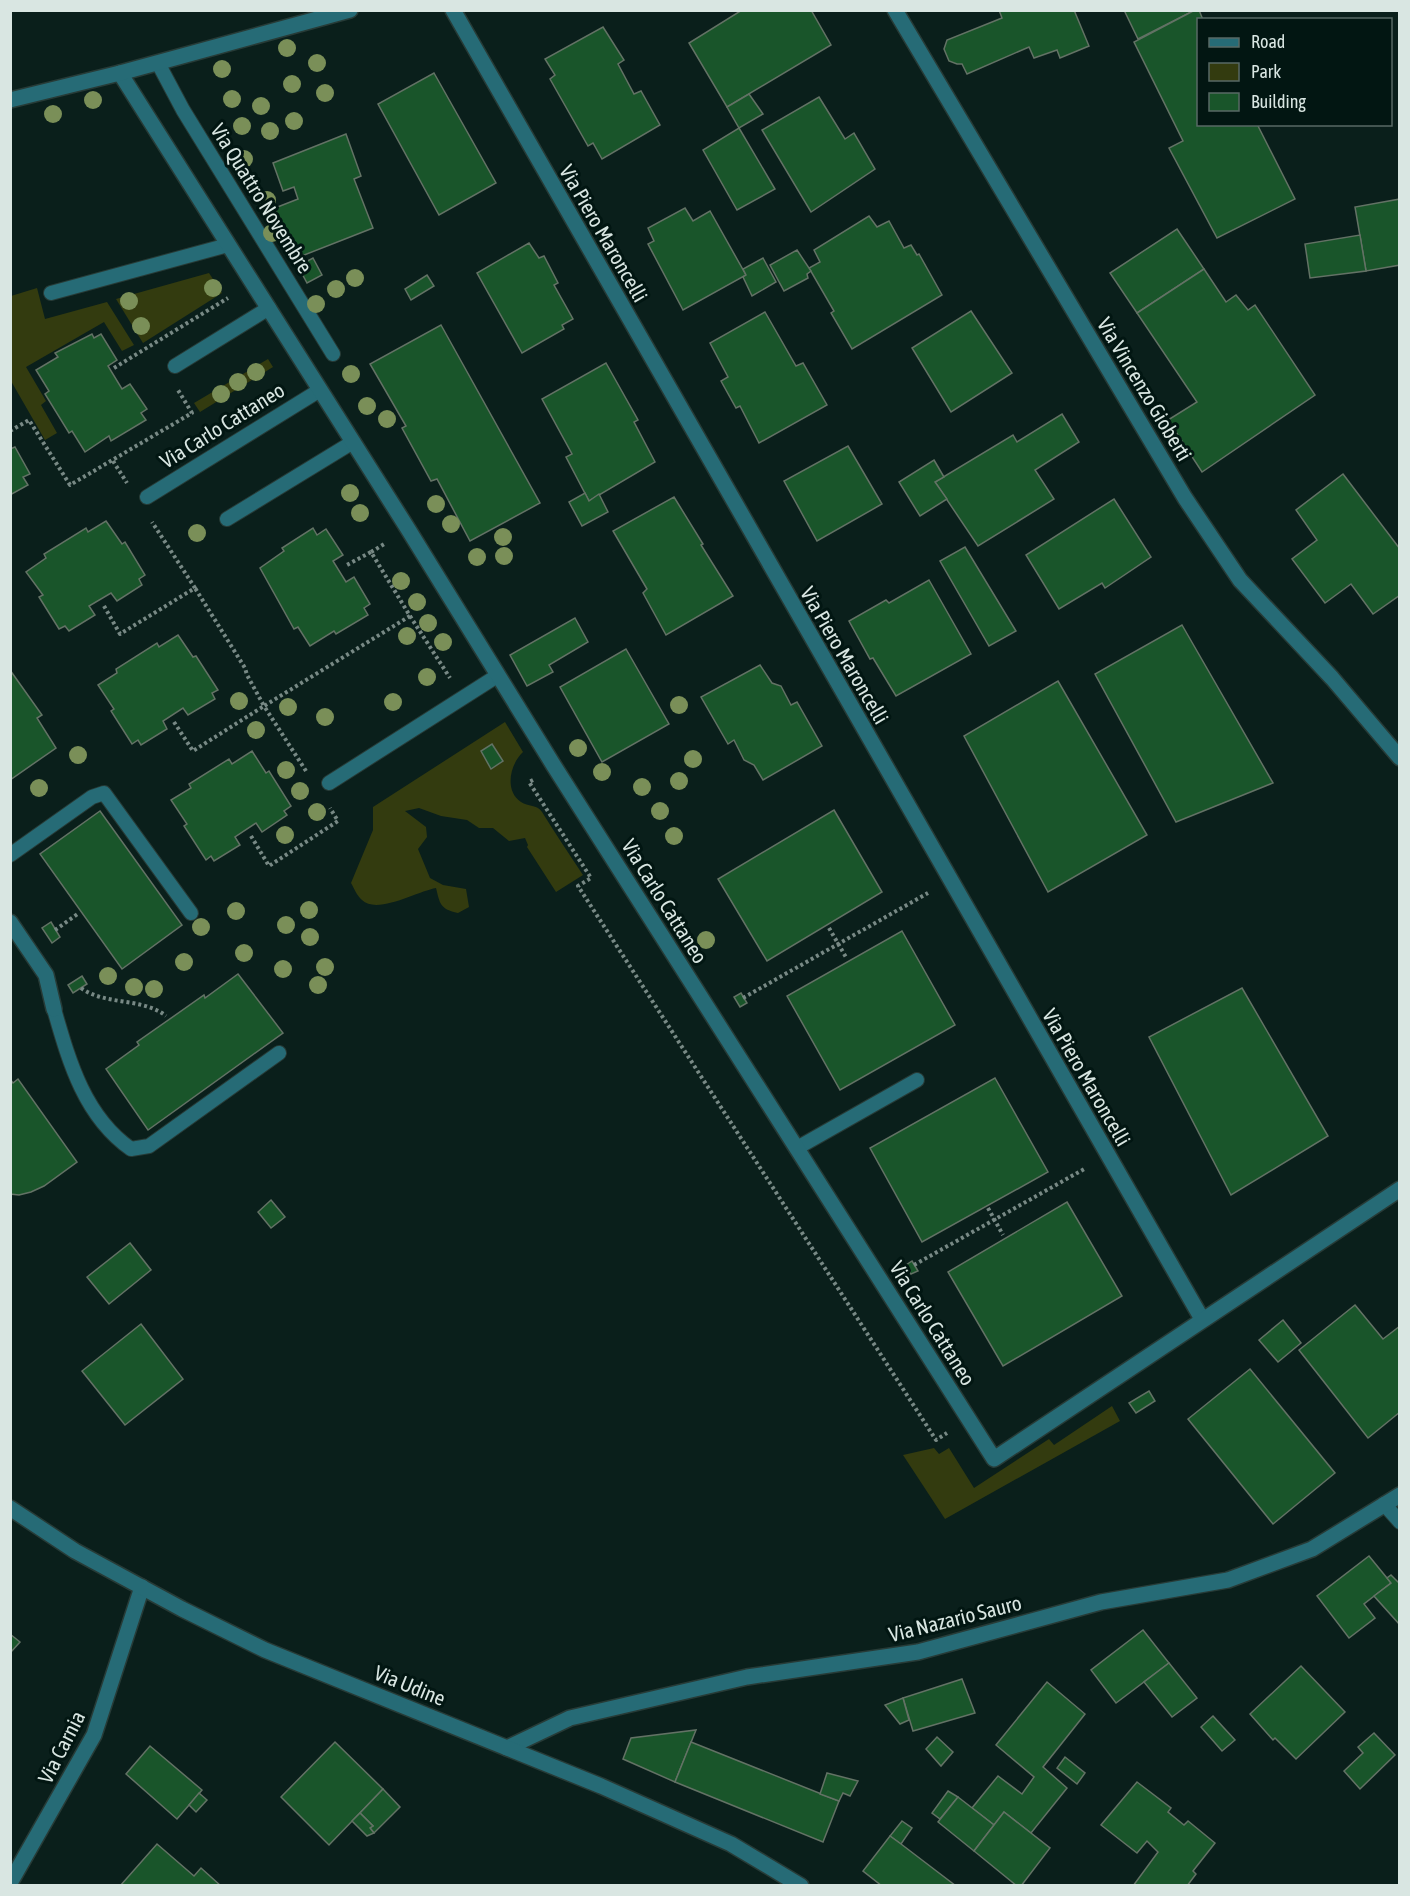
<svg xmlns="http://www.w3.org/2000/svg" width="1410" height="1896" viewBox="0 0 1410 1896" font-family="'Asap Condensed',sans-serif">
  <rect width="100%" height="100%" fill="#0a1f1b"/>
  <g fill="#333b0f" fill-rule="evenodd">
    <polygon points="209,273 222,293 143,343 116,299"/>
    <polygon points="37,288 45,319 107,302 134,345 122,351 104,322 26,367 46,401 41,405 57,433 45,440 11,381 11,296"/>
    <polygon points="268,359 273,367 200,412 194,403"/>
    <path d="M505,722L523,752C510,764 504,791 521,802C528,807 537,804 542,812C555,833 569,854 583,875L556,892L527,847L528,845L525,838L509,841L493,828H479L467,820L441,816L419,808L405,811L426,827L427,837L418,849L430,878L443,885L466,889L469,907L458,913C440,909 440,904 436,888C418,891 377,915 362,900C357,896 354,888 351,883L373,830V807ZM492,744L503,761L491,768L481,751Z"/>
    <polygon points="1112,1406 1120,1421 945,1519 903,1455 934,1448 939,1454 949,1448 974,1488 1049,1439 1054,1445"/>
  </g>
  <g fill="#19552a" stroke="#637265" stroke-width="1.5">
    <polygon points="742,10 811,10 831,45 727,107 689,43"/>
    <polygon points="999,10 1074,10 1089,46 1060,58 1057,50 1034,58 1029,47 967,74 962,64 957,64 949,61 944,49 947,40 1002,18"/>
    <polygon points="1124,10 1195,10 1138,39"/>
    <polygon points="1195,10 1199,10 1203,20 1198,20 1198,124 1257,124 1295,199 1217,238 1169,148 1183,141 1134,42"/>
    <polygon points="603,27 624,60 618,64 634,94 641,91 660,125 602,159 593,143 588,146 550,79 555,75 545,59"/>
    <polygon points="434,73 496,183 439,215 378,104"/>
    <polygon points="749,94 763,114 739,128 727,107"/>
    <polygon points="819,97 845,139 854,133 875,169 811,212 762,130"/>
    <polygon points="739,128 775,189 737,210 703,150"/>
    <polygon points="346,134 361,176 354,179 373,228 294,259 275,208 298,199 294,187 283,191 273,163"/>
    <polygon points="1400,199 1400,265 1366,271 1355,207"/>
    <polygon points="685,208 693,221 710,211 746,275 683,310 648,244 654,241 648,228"/>
    <polygon points="869,216 877,227 889,221 904,248 911,245 917,255 919,254 942,295 852,349 831,313 834,311 809,268 820,262 814,250"/>
    <polygon points="1177,229 1204,269 1137,313 1110,273"/>
    <polygon points="1360,235 1366,271 1310,278 1305,244"/>
    <polygon points="529,243 539,258 544,256 558,283 554,285 573,319 562,325 564,329 522,353 477,273"/>
    <polygon points="797,250 811,271 807,274 808,278 784,291 770,265"/>
    <polygon points="313,258 322,275 307,283 298,266"/>
    <polygon points="763,258 776,282 752,296 743,277 746,275 743,269"/>
    <polygon points="1204,269 1226,302 1236,295 1248,310 1255,305 1315,395 1202,472 1168,420 1197,402 1137,313"/>
    <polygon points="427,275 434,286 411,300 405,289"/>
    <polygon points="971,311 1012,373 951,412 912,348"/>
    <polygon points="765,312 796,366 803,363 827,405 759,443 740,406 736,408 721,381 728,377 710,343"/>
    <polygon points="441,325 540,503 470,541 437,479 431,481 402,428 406,426 370,364"/>
    <polygon points="92,334 94,338 101,334 117,360 108,366 122,389 130,384 147,409 141,413 146,420 111,441 109,436 85,452 72,431 69,433 45,394 49,391 36,370 58,357 55,353"/>
    <polygon points="606,363 638,420 634,422 655,462 589,501 566,457 572,454 542,399"/>
    <polygon points="1062,414 1079,442 1035,470 1054,499 978,546 935,482 1013,435 1017,442"/>
    <polygon points="848,446 882,504 817,541 784,481"/>
    <polygon points="15,447 30,474 23,477 28,485 10,495 10,449"/>
    <polygon points="934,460 944,477 935,482 947,499 920,516 899,482"/>
    <polygon points="1343,474 1400,549 1400,595 1373,614 1351,584 1325,603 1292,559 1317,540 1296,510"/>
    <polygon points="585,493 589,501 599,494 608,512 582,526 569,502"/>
    <polygon points="674,497 703,544 701,545 733,596 666,635 643,593 647,589 613,531"/>
    <polygon points="1114,499 1151,557 1105,588 1102,583 1059,609 1026,555"/>
    <polygon points="106,521 122,544 125,542 145,575 139,579 142,585 117,601 111,593 89,606 95,615 69,631 65,626 59,629 39,597 43,595 26,572 46,558 44,554 86,528 88,532"/>
    <polygon points="313,528 317,535 326,529 343,555 333,561 346,582 354,577 370,604 364,608 368,615 336,634 334,631 310,646 298,627 294,629 260,568 284,551 282,548"/>
    <polygon points="965,547 1016,631 989,646 940,561"/>
    <polygon points="929,580 971,654 896,696 873,658 870,659 849,621 886,600 889,603"/>
    <polygon points="575,618 588,642 549,665 553,672 527,686 510,655"/>
    <polygon points="1182,625 1273,783 1176,822 1095,674"/>
    <polygon points="178,635 193,657 196,656 218,690 212,693 215,699 188,715 183,708 163,721 167,729 141,745 138,740 132,744 111,711 114,709 98,685 117,673 116,669 157,643 159,647"/>
    <polygon points="626,649 669,724 602,762 560,687"/>
    <polygon points="760,665 772,683 781,686 791,705 797,702 822,746 763,780 754,765 744,760 734,740 728,744 701,697"/>
    <polygon points="10,670 42,715 37,718 56,748 10,780"/>
    <polygon points="1058,681 1147,835 1048,892 964,736"/>
    <polygon points="492,744 503,761 491,769 481,751"/>
    <polygon points="252,751 266,773 269,771 291,806 284,811 287,815 262,832 256,823 235,837 240,845 214,861 211,856 206,860 184,826 187,824 171,800 191,788 189,784 229,759 232,764"/>
    <polygon points="834,810 882,892 767,961 718,879"/>
    <polygon points="100,811 182,925 122,969 40,854"/>
    <polygon points="51,922 60,937 52,943 42,928"/>
    <polygon points="902,931 955,1025 840,1090 787,996"/>
    <polygon points="238,974 283,1033 148,1130 106,1069 139,1045 137,1042 204,995 205,998"/>
    <polygon points="82,976 87,984 73,993 68,985"/>
    <polygon points="1242,988 1328,1136 1231,1195 1149,1037"/>
    <polygon points="741,993 747,1003 740,1007 734,997"/>
    <polygon points="995,1078 1048,1172 922,1242 870,1148"/>
    <polygon points="10,1079 13,1083 18,1079 77,1162 44,1186 31,1192 19,1195 10,1194"/>
    <polygon points="271,1200 285,1217 271,1228 258,1212"/>
    <polygon points="1067,1202 1122,1296 1003,1366 948,1272"/>
    <polygon points="130,1243 151,1270 109,1304 87,1277"/>
    <polygon points="912,1261 918,1271 911,1274 906,1265"/>
    <polygon points="1355,1305 1383,1339 1400,1326 1400,1412 1368,1438 1299,1350"/>
    <polygon points="1283,1320 1301,1343 1278,1362 1259,1340"/>
    <polygon points="141,1324 183,1379 125,1425 82,1371"/>
    <polygon points="1250,1369 1335,1473 1273,1524 1188,1419"/>
    <polygon points="1149,1391 1155,1401 1136,1413 1129,1403"/>
    <polygon points="1369,1556 1391,1583 1364,1604 1375,1618 1349,1638 1317,1596"/>
    <polygon points="1391,1575 1400,1584 1400,1625 1374,1596 1391,1583 1387,1578"/>
    <polygon points="1143,1630 1169,1663 1116,1703 1091,1670"/>
    <polygon points="10,1634 20,1642 10,1653"/>
    <polygon points="1169,1663 1197,1698 1172,1717 1144,1682"/>
    <polygon points="1301,1666 1345,1712 1296,1759 1275,1738 1273,1740 1250,1714"/>
    <polygon points="962,1679 975,1713 913,1731 903,1698"/>
    <polygon points="1047,1682 1085,1714 1043,1767 1067,1788 1031,1833 1004,1812 994,1825 972,1808 998,1776 1022,1794 1034,1777 996,1745"/>
    <polygon points="903,1698 909,1720 900,1724 885,1705"/>
    <polygon points="1213,1716 1235,1740 1222,1751 1201,1727"/>
    <polygon points="696,1730 675,1782 623,1759 631,1738"/>
    <polygon points="1374,1733 1395,1755 1360,1789 1344,1771 1363,1753 1358,1747"/>
    <polygon points="937,1737 953,1752 941,1766 926,1749"/>
    <polygon points="335,1742 383,1789 329,1845 281,1797"/>
    <polygon points="691,1742 839,1801 823,1842 675,1782"/>
    <polygon points="150,1746 202,1790 177,1819 126,1774"/>
    <polygon points="1065,1757 1085,1773 1077,1784 1057,1768"/>
    <polygon points="827,1773 858,1781 850,1796 843,1793 839,1801 820,1794"/>
    <polygon points="1137,1782 1171,1808 1168,1812 1184,1825 1188,1821 1215,1843 1193,1871 1196,1874 1187,1886 1133,1886 1158,1852 1147,1841 1137,1853 1101,1825"/>
    <polygon points="383,1789 400,1807 374,1833 370,1828 373,1826 360,1813"/>
    <polygon points="948,1791 958,1797 940,1819 932,1813"/>
    <polygon points="199,1793 207,1800 196,1812 189,1805"/>
    <polygon points="958,1797 994,1825 974,1851 938,1822"/>
    <polygon points="1004,1812 1050,1848 1021,1886 1017,1886 974,1851"/>
    <polygon points="360,1813 373,1826 370,1828 374,1833 367,1836 352,1821"/>
    <polygon points="902,1821 912,1828 901,1844 890,1836"/>
    <polygon points="890,1836 901,1844 956,1886 882,1886 863,1871"/>
    <polygon points="157,1844 194,1876 201,1868 221,1886 120,1886"/>
  </g>
  <g fill="none" stroke-linecap="round" stroke-linejoin="round">
    <defs>
      <g id="service">
        <polyline points="158,63 183,110 333,354"/>
        <polyline points="51,293 228,245"/>
        <polyline points="175,366 269,308"/>
        <polyline points="147,497 320,390"/>
        <polyline points="227,519 353,442"/>
        <polyline points="329,783 497,676"/>
        <polyline points="10,855 92,797 104,793 191,913"/>
        <path d="M54,1009C69,1061 84,1116 131,1149L149,1146L279,1053"/>
        <polyline points="797,1148 917,1080"/>
        <polyline points="1384,1504 1400,1522"/>
      </g>
      <g id="minor">
        <polyline points="453,10 1202,1319"/>
        <polyline points="895,10 1185,498 1240,580 1332,678 1400,758"/>
        <polyline points="120,73 408,529 554,766 994,1459 1400,1189"/>
        <polyline points="10,922 46,975 54,1009"/>
        <polyline points="507,1748 570,1718 747,1677 918,1652 1101,1602 1228,1580 1312,1549 1400,1495"/>
        <polyline points="10,1883 94,1735 142,1587"/>
      </g>
      <g id="tertiary">
        <polyline points="10,100 120,73 350,10"/>
        <polyline points="10,1508 75,1551 182,1609 265,1650 601,1786 731,1844 801,1886"/>
      </g>
    </defs>
    <use href="#service" stroke="#273b37" stroke-width="16"/>
    <use href="#minor" stroke="#273b37" stroke-width="18"/>
    <use href="#tertiary" stroke="#273b37" stroke-width="18"/>
    <g stroke="#788985" stroke-width="4" stroke-dasharray="3 3" stroke-linecap="butt">
      <polyline points="114,368 228,298"/>
      <polyline points="10,431 29,420 70,485 192,413 178,390"/>
      <polyline points="113,461 127,483"/>
      <polyline points="371,552 386,543"/>
      <polyline points="104,606 120,634 195,588 152,522"/>
      <polyline points="410,616 450,678"/>
      <polyline points="174,722 193,751 264,706 247,675 245,668 195,588"/>
      <polyline points="306,771 264,706 410,616 371,552 345,566"/>
      <polyline points="533,780 529,782 591,878 578,886 936,1440 947,1433"/>
      <polyline points="251,836 269,866 338,821 330,808"/>
      <polyline points="829,928 847,959"/>
      <polyline points="55,930 79,913"/>
      <path d="M81,988C106,1006 142,997 166,1016"/>
      <polyline points="743,998 928,893"/>
      <polyline points="988,1208 1003,1235"/>
      <polyline points="914,1265 1086,1168"/>
    </g>
    <use href="#service" stroke="#266b76" stroke-width="14"/>
    <use href="#minor" stroke="#266b76" stroke-width="15"/>
    <use href="#tertiary" stroke="#266b76" stroke-width="15"/>
  </g>
  <g fill="#7a8f58">
    <circle cx="287" cy="48" r="9"/>
    <circle cx="317" cy="63" r="9"/>
    <circle cx="222" cy="69" r="9"/>
    <circle cx="292" cy="84" r="9"/>
    <circle cx="325" cy="93" r="9"/>
    <circle cx="232" cy="99" r="9"/>
    <circle cx="93" cy="100" r="9"/>
    <circle cx="261" cy="106" r="9"/>
    <circle cx="53" cy="114" r="9"/>
    <circle cx="294" cy="121" r="9"/>
    <circle cx="242" cy="126" r="9"/>
    <circle cx="270" cy="131" r="9"/>
    <circle cx="244" cy="159" r="9"/>
    <circle cx="267" cy="200" r="9"/>
    <circle cx="272" cy="233" r="9"/>
    <circle cx="355" cy="278" r="9"/>
    <circle cx="213" cy="288" r="9"/>
    <circle cx="336" cy="289" r="9"/>
    <circle cx="129" cy="301" r="9"/>
    <circle cx="316" cy="304" r="9"/>
    <circle cx="141" cy="326" r="9"/>
    <circle cx="256" cy="372" r="9"/>
    <circle cx="351" cy="374" r="9"/>
    <circle cx="238" cy="382" r="9"/>
    <circle cx="221" cy="394" r="9"/>
    <circle cx="367" cy="406" r="9"/>
    <circle cx="387" cy="419" r="9"/>
    <circle cx="350" cy="493" r="9"/>
    <circle cx="436" cy="504" r="9"/>
    <circle cx="360" cy="513" r="9"/>
    <circle cx="451" cy="524" r="9"/>
    <circle cx="197" cy="533" r="9"/>
    <circle cx="503" cy="537" r="9"/>
    <circle cx="504" cy="556" r="9"/>
    <circle cx="477" cy="557" r="9"/>
    <circle cx="401" cy="581" r="9"/>
    <circle cx="417" cy="602" r="9"/>
    <circle cx="428" cy="623" r="9"/>
    <circle cx="407" cy="636" r="9"/>
    <circle cx="443" cy="642" r="9"/>
    <circle cx="427" cy="677" r="9"/>
    <circle cx="239" cy="701" r="9"/>
    <circle cx="393" cy="702" r="9"/>
    <circle cx="679" cy="705" r="9"/>
    <circle cx="288" cy="707" r="9"/>
    <circle cx="325" cy="717" r="9"/>
    <circle cx="256" cy="730" r="9"/>
    <circle cx="578" cy="748" r="9"/>
    <circle cx="78" cy="755" r="9"/>
    <circle cx="693" cy="759" r="9"/>
    <circle cx="286" cy="770" r="9"/>
    <circle cx="602" cy="772" r="9"/>
    <circle cx="679" cy="781" r="9"/>
    <circle cx="642" cy="787" r="9"/>
    <circle cx="39" cy="788" r="9"/>
    <circle cx="300" cy="791" r="9"/>
    <circle cx="660" cy="811" r="9"/>
    <circle cx="317" cy="812" r="9"/>
    <circle cx="285" cy="835" r="9"/>
    <circle cx="674" cy="836" r="9"/>
    <circle cx="309" cy="910" r="9"/>
    <circle cx="236" cy="911" r="9"/>
    <circle cx="286" cy="925" r="9"/>
    <circle cx="201" cy="927" r="9"/>
    <circle cx="310" cy="937" r="9"/>
    <circle cx="706" cy="940" r="9"/>
    <circle cx="244" cy="953" r="9"/>
    <circle cx="184" cy="962" r="9"/>
    <circle cx="325" cy="967" r="9"/>
    <circle cx="283" cy="969" r="9"/>
    <circle cx="108" cy="976" r="9"/>
    <circle cx="318" cy="985" r="9"/>
    <circle cx="134" cy="987" r="9"/>
    <circle cx="154" cy="989" r="9"/>
  </g>
  <g text-anchor="middle" dominant-baseline="central" stroke-width="6" stroke-linejoin="round" paint-order="stroke">
    <g font-size="21" fill="#d9e6e2" stroke="#021612">
      <text transform="translate(262 198) rotate(58)">Via Quattro Novembre</text>
      <text transform="translate(604 233) rotate(60)">Via Piero Maroncelli</text>
      <text transform="translate(1145 389) rotate(59)">Via Vincenzo Gioberti</text>
      <text transform="translate(222 425) rotate(-32)">Via Carlo Cattaneo</text>
      <text transform="translate(845 655) rotate(60)">Via Piero Maroncelli</text>
      <text transform="translate(665 901) rotate(58)">Via Carlo Cattaneo</text>
      <text transform="translate(1087 1077) rotate(60)">Via Piero Maroncelli</text>
      <text transform="translate(933 1323) rotate(58)">Via Carlo Cattaneo</text>
      <text transform="translate(955 1618) rotate(-14)">Via Nazario Sauro</text>
      <text transform="translate(410 1685) rotate(22)">Via Udine</text>
      <text transform="translate(61 1747) rotate(-63)">Via Carnia</text>
    </g>
  </g>
  <rect width="1410" height="1896" fill="none" stroke="#d9e6e2" stroke-width="24"/>
  <rect x="1197" y="18" width="195" height="108" fill="#021612" stroke="#586965" stroke-width="1.5"/>
  <rect x="1209" y="38" width="30" height="9" fill="#266b76" stroke="#586965" stroke-width="1.5"/>
  <text x="1251" y="48" font-size="18" fill="#d9e6e2">Road</text>
  <rect x="1209" y="63" width="30" height="18" fill="#333b0f" stroke="#586965" stroke-width="1.5"/>
  <text x="1251" y="78" font-size="18" fill="#d9e6e2">Park</text>
  <rect x="1209" y="93" width="30" height="18" fill="#19552a" stroke="#586965" stroke-width="1.5"/>
  <text x="1251" y="108" font-size="18" fill="#d9e6e2">Building</text>
</svg>
